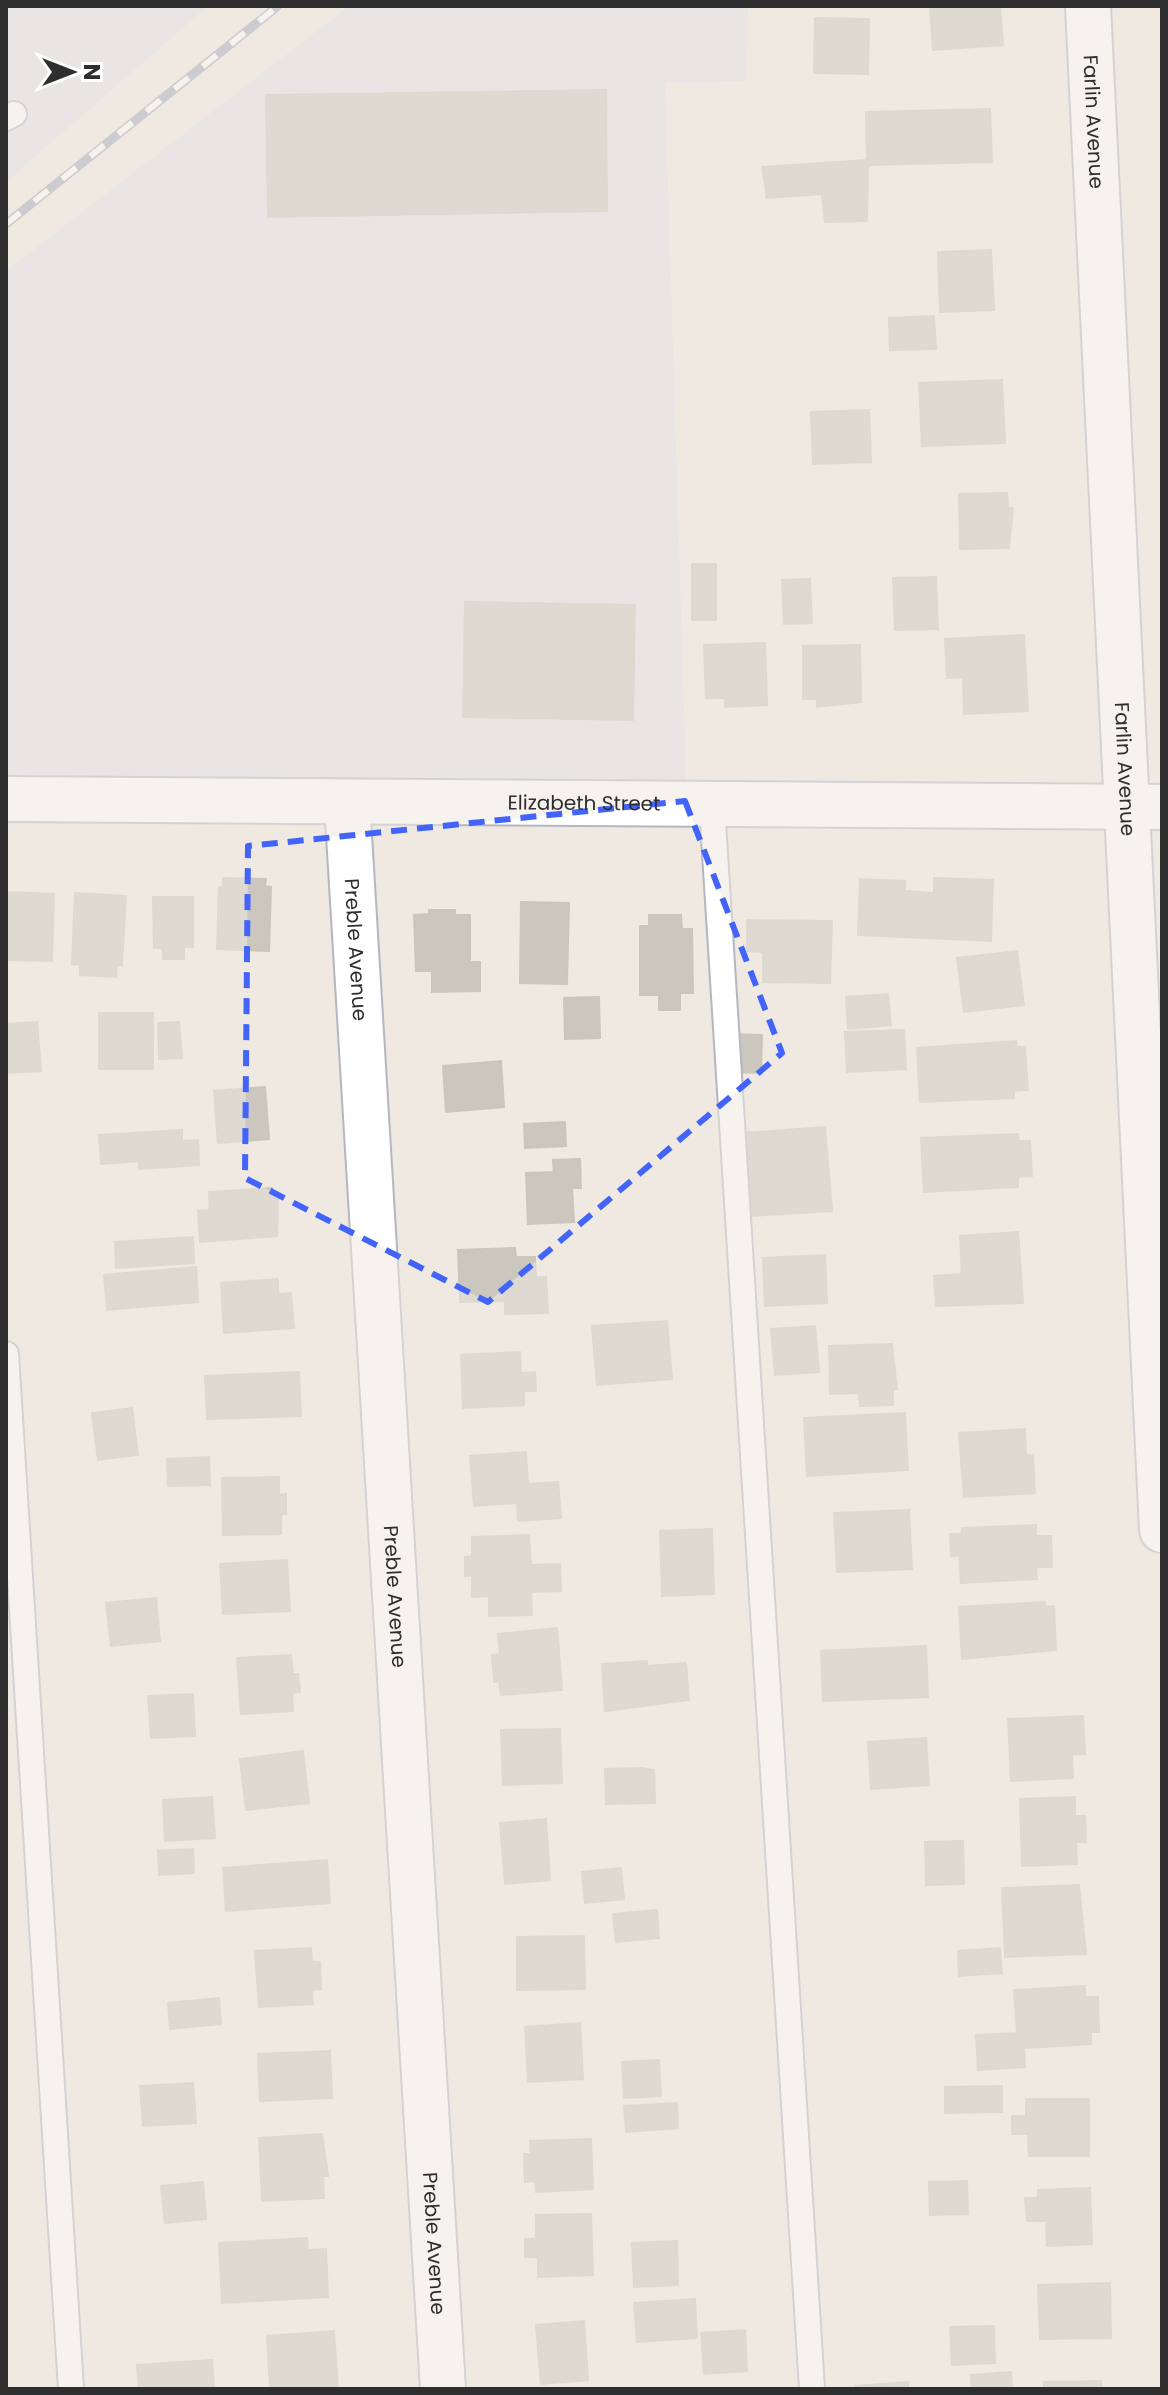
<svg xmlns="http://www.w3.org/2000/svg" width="1168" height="2395" viewBox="0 0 1168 2395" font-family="Poppins,sans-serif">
  <rect width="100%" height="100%" fill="#efe9e1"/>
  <g fill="#e3e1e8">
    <polygon points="6,6 208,6 6,182"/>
    <polygon points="349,6 748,6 747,81 665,83 687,806 6,799 6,271"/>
  </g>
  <g fill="#cbc7bf" stroke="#cbc5ba" stroke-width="2">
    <polygon points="930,6 1000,6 1003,45 933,50"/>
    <polygon points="815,18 869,19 868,74 814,73"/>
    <polygon points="606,90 607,211 268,217 266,95"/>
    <polygon points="990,109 992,162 868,165 867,221 825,222 822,194 767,198 762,167 867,160 866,112"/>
    <polygon points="991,250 994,310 940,312 938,252"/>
    <polygon points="934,316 936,349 890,350 889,318"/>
    <polygon points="1002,380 1005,443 922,446 919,383"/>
    <polygon points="869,410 871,462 813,464 811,412"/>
    <polygon points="1007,493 1008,508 1013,508 1009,548 960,549 959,494"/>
    <rect x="692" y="564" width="24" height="56"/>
    <polygon points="936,577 938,629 895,630 893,578"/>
    <polygon points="810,579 812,623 784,624 782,580"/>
    <polygon points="465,602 635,605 633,720 463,717"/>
    <polygon points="1024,635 1028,711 964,714 963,677 947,678 945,639"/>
    <polygon points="765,643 767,705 725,707 725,698 706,698 704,645"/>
    <polygon points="860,645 861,702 817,707 817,699 803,699 803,646"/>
    <polygon points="223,878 266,879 265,886 271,887 269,951 217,949 219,887 223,887"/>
    <polygon points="934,878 993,880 991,941 858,935 860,879 905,881 905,891 934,893"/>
    <polygon points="6,892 54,894 52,961 6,960"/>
    <polygon points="75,893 126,896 122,965 117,965 116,977 80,975 80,965 72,964"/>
    <polygon points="153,897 193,897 193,947 184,947 184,959 163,959 163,948 154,948"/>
    <polygon points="521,902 569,903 567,984 520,983"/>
    <polygon points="429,910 455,910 455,915 470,915 470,962 480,962 480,991 432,992 432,971 416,971 414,915 429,914"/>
    <polygon points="649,915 681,915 682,929 692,929 693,993 680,993 680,1010 659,1010 659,995 640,995 640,926 649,926"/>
    <polygon points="747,920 832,921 830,983 763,982 763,952 747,951"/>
    <polygon points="1017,951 1024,1005 964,1012 957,958"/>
    <polygon points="888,994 891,1025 848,1029 846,997"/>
    <polygon points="599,997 600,1038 565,1039 564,998"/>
    <rect x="99" y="1013" width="54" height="56"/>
    <polygon points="37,1022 41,1071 6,1073 6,1024"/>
    <polygon points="179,1022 182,1058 159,1059 158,1023"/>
    <polygon points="904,1030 906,1069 847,1072 845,1032"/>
    <polygon points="734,1034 762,1035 761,1073 733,1072"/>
    <polygon points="1016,1041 1017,1047 1025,1047 1028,1090 1014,1091 1014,1098 920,1102 917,1048"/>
    <polygon points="501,1061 504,1107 446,1112 443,1066"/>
    <polygon points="265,1087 269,1139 218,1143 214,1091"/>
    <polygon points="565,1122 566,1146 525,1148 524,1124"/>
    <polygon points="825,1127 832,1211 750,1216 744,1133"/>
    <polygon points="182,1130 182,1141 198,1140 199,1165 139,1169 139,1161 101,1164 99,1135"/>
    <polygon points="1018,1134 1019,1141 1030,1141 1032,1176 1018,1177 1018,1187 924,1192 921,1138"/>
    <polygon points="580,1159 581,1188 572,1188 574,1222 528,1224 526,1173 554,1172 553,1160"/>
    <polygon points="272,1188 274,1199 278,1198 277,1236 200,1242 198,1211 210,1210 209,1192"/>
    <polygon points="1018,1232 1023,1303 936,1306 934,1276 962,1274 960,1236"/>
    <polygon points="193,1237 194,1263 116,1268 115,1242"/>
    <polygon points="515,1248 516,1257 535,1257 536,1277 546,1277 548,1313 505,1314 505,1301 460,1302 458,1250"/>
    <polygon points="825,1255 827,1303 765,1306 763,1258"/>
    <polygon points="196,1267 198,1302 107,1310 104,1275"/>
    <polygon points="278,1279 278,1294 291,1293 294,1328 224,1333 221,1283"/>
    <polygon points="667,1321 672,1379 597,1385 592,1326"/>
    <polygon points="815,1326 819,1372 775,1375 771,1329"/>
    <polygon points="892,1344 897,1389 893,1389 893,1405 860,1406 859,1393 830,1394 829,1346"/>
    <polygon points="520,1352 521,1373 535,1372 536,1391 524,1391 524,1405 463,1408 461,1355"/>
    <polygon points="299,1372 301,1416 207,1419 205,1376"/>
    <polygon points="132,1408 138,1455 98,1460 92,1413"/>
    <polygon points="905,1413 908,1470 807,1476 804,1418"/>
    <polygon points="1025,1429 1026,1455 1033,1455 1035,1493 964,1497 959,1433"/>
    <polygon points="526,1452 528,1484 558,1482 561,1518 518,1521 517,1503 474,1506 470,1456"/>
    <polygon points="209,1457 210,1485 168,1486 167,1459"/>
    <polygon points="279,1477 279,1495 286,1494 286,1514 281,1514 281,1534 223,1535 222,1478"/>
    <polygon points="909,1510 912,1569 837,1572 834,1513"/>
    <polygon points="1036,1525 1036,1536 1051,1536 1052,1567 1036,1567 1037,1579 961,1583 959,1555 951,1556 950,1534 962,1534 962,1528"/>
    <polygon points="712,1529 714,1594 662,1596 660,1531"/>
    <polygon points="529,1535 531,1565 560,1564 561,1591 531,1592 532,1615 489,1616 489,1596 472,1597 472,1576 465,1576 465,1557 472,1556 472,1537"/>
    <polygon points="287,1560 290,1611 223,1614 220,1564"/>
    <polygon points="156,1598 160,1641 111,1646 106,1603"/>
    <polygon points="1045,1602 1045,1607 1054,1606 1056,1650 962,1659 959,1607"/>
    <polygon points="557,1628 562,1690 501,1695 499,1681 494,1682 492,1655 500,1654 498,1634"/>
    <polygon points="926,1646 928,1697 823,1701 821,1651"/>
    <polygon points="291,1655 293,1674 298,1674 300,1692 292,1693 293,1711 241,1714 237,1658"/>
    <polygon points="647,1661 647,1666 686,1663 689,1700 605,1711 602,1664"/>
    <polygon points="193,1694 195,1736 151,1738 148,1696"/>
    <polygon points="1083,1716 1085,1754 1072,1754 1073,1778 1011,1781 1008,1719"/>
    <polygon points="560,1729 562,1783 503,1785 501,1730"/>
    <polygon points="926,1738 929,1785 871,1789 868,1742"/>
    <polygon points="303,1751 309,1803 246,1810 240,1759"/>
    <polygon points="641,1768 654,1770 655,1803 606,1804 605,1769"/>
    <polygon points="212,1797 215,1838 165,1841 163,1800"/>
    <polygon points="1075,1797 1075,1816 1085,1816 1086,1842 1076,1842 1077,1864 1022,1866 1020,1799"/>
    <polygon points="546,1819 550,1880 505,1884 500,1823"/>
    <polygon points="963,1841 964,1884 926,1885 925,1842"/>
    <polygon points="193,1849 194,1873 159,1875 158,1851"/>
    <polygon points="327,1860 330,1903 226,1911 223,1868"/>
    <polygon points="621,1868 624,1899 585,1903 582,1872"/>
    <polygon points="1079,1885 1086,1954 1005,1957 1002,1888"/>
    <polygon points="657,1910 659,1938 616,1942 613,1914"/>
    <polygon points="584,1936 585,1989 517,1990 517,1937"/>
    <polygon points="311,1948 312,1962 320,1962 321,1989 312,1990 313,2004 259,2007 255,1951"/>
    <polygon points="1000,1948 1002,1973 959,1976 958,1951"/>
    <polygon points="1085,1986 1085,1997 1098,1997 1099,2032 1091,2032 1091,2044 1024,2048 1025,2067 978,2070 976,2035 1017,2033 1014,1990"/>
    <polygon points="219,1998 221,2024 170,2029 168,2003"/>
    <polygon points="580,2023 583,2079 528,2082 525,2027"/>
    <polygon points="330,2051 332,2098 260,2101 258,2054"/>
    <polygon points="659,2060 661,2096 624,2098 622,2062"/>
    <polygon points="193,2083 196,2123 143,2126 140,2086"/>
    <polygon points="1002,2086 1002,2112 945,2113 945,2087"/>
    <polygon points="1026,2099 1089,2099 1089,2156 1029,2156 1028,2134 1012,2134 1012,2116 1026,2116"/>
    <polygon points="677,2103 678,2128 626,2132 624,2106"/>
    <polygon points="322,2134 328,2176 323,2176 324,2198 262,2201 259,2138"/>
    <polygon points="591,2139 593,2189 536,2192 535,2181 525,2182 524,2154 531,2154 530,2141"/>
    <polygon points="967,2181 968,2214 930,2215 929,2182"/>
    <polygon points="203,2182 206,2219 165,2223 161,2186"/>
    <polygon points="1090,2188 1092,2244 1047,2246 1046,2221 1027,2221 1025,2198 1038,2198 1038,2190"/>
    <polygon points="591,2214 593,2275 538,2277 538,2257 525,2257 525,2239 536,2239 536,2215"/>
    <polygon points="307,2238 308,2250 326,2249 328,2297 222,2303 219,2243"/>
    <polygon points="677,2241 678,2285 634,2287 632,2243"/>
    <polygon points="1110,2283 1111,2338 1040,2339 1038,2285"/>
    <polygon points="695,2299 697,2338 637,2342 634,2303"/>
    <polygon points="584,2321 588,2380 541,2384 536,2325"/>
    <polygon points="994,2326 995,2363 952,2365 950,2327"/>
    <polygon points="745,2330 747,2371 704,2374 701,2333"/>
    <polygon points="334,2331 338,2389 270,2389 267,2336"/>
    <polygon points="212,2360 214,2389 139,2389 137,2365"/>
    <polygon points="1011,2372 1012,2389 972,2389 971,2375"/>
    <polygon points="1101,2381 1101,2389 1044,2389 1044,2382"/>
    <polygon points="908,2382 908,2389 856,2389 856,2386"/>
  </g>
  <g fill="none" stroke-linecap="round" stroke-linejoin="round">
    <defs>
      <g id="lane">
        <polyline points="6,118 14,114"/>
        <polyline points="712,806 812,2389"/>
        <polyline points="6,1354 71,2389"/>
      </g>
      <g id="street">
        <path id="s1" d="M1088,6L1162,1530"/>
        <path id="s2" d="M6,799L1162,807"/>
        <path id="s3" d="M347,802L443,2389"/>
      </g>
    </defs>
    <use href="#lane" stroke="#b4b7c1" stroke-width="28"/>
    <use href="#street" stroke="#b4b7c1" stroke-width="48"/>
    <use href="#lane" stroke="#fff" stroke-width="24"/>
    <use href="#street" stroke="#fff" stroke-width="44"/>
    <defs>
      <polyline id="rail" points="6,224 278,6"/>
    </defs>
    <use href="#rail" stroke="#a3a6b8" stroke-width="9"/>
    <use href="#rail" stroke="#fff" stroke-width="6" stroke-dasharray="18" stroke-linecap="butt"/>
  </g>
  <path d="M0 0H1168V2395H0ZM685,801L782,1053L488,1302L245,1178L248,846Z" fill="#efe9e1" fill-opacity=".55" fill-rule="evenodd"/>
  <path fill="none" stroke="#4264fb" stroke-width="6" stroke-dasharray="16 10" stroke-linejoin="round" d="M685,801L782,1053L488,1302L245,1178L248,846Z"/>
  <g text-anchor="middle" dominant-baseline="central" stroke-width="7" stroke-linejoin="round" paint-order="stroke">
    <g font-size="20" fill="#2e2e2e" stroke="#fff">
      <text stroke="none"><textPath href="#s1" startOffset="116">Farlin Avenue</textPath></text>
      <text stroke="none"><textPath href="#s1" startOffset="764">Farlin Avenue</textPath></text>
      <text stroke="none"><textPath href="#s2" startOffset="578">Elizabeth Street</textPath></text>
      <text stroke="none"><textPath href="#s3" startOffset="148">Preble Avenue</textPath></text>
      <text stroke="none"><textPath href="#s3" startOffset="796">Preble Avenue</textPath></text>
      <text stroke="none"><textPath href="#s3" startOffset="1444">Preble Avenue</textPath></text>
    </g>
  </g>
  <rect width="1168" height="2395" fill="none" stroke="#2e2e2e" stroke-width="16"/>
  <g transform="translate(72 72) rotate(90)" stroke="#ffffff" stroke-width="6" paint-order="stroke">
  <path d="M0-6L14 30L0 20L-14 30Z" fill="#2e2e2e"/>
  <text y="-12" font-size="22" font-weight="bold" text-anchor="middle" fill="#2e2e2e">N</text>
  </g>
</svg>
